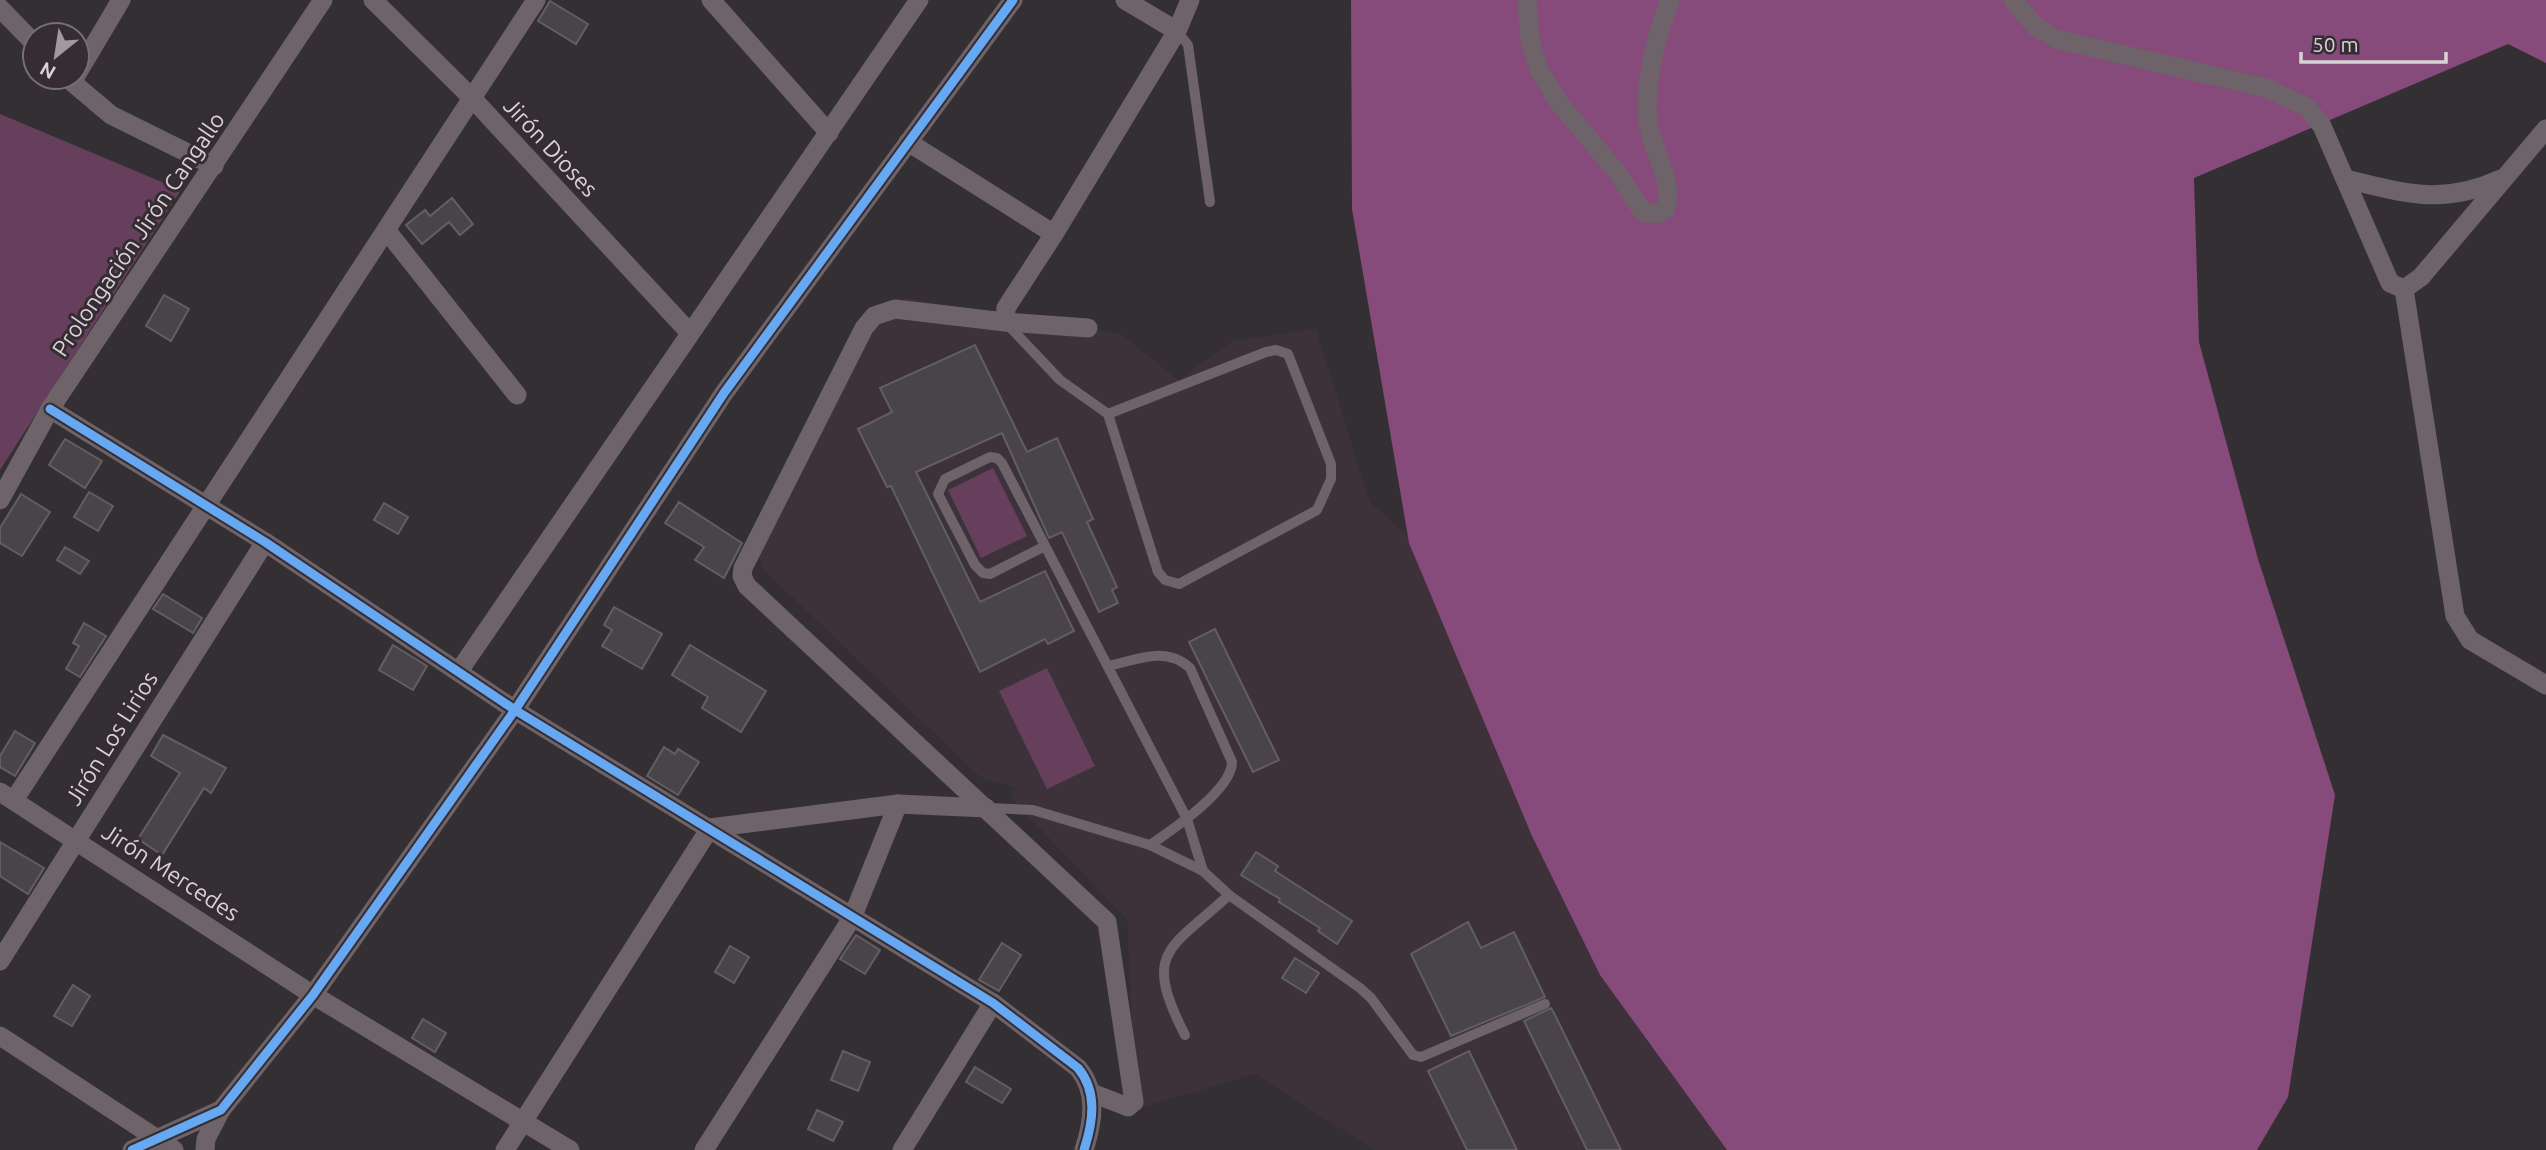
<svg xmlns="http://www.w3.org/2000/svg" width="2546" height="1150" viewBox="0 0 2546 1150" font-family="Ubuntu,sans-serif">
  <rect width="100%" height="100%" fill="#332f32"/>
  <polygon fill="#3d313a" points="906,298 1121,334 1179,380 1232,341 1316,329 1370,502 1558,668 2248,1150 1374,1150 1255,1074 1136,1109 1127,920 1010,797 1016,788 980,777 764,570 754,543 882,312"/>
  <g fill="#663f5d">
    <polygon points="0,114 181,190 0,470"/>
    <polygon points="993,468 1027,536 981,558 948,490"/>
    <polygon points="1047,668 1095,766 1047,789 999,691"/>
  </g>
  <polygon fill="#864b7a" points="1351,0 2546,0 2546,63 2508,44 2194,178 2199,342 2258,559 2335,795 2288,1097 2257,1150 1727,1150 1600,975 1532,836 1409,543 1352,209"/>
  <g fill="#484447" stroke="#625e61" stroke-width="2">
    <polygon points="550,1 588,24 576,44 538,21"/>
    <polygon points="452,198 473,224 460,235 449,222 422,244 406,225 425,210 430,216"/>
    <polygon points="164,295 189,309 171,341 146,326"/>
    <polygon points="975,345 1027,452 1057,438 1093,519 1087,522 1117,587 1112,590 1118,603 1099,612 1062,532 1049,538 1002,433 916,472 980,602 1045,571 1074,631 1048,644 1045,639 980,672 891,486 887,487 858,429 892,412 880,388"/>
    <polygon points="65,439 102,461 85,488 49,465"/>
    <polygon points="89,492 113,506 98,531 74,517"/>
    <polygon points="21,494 50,512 22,556 0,543 0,528"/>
    <polygon points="679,502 742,543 724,578 695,560 704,547 665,523"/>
    <polygon points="384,503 408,517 398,534 374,520"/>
    <polygon points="65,547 89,561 80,574 57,560"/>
    <polygon points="163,594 202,618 193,633 153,609"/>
    <polygon points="614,607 662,634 642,669 602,646 612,630 604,625"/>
    <polygon points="84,623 106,636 80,677 66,669 79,646 73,643"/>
    <polygon points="1215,629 1279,760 1253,772 1189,642"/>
    <polygon points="393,645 427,666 413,690 379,670"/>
    <polygon points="690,645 766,691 741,732 702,708 708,697 672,675"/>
    <polygon points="15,731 35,743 15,776 0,767 0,756"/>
    <polygon points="163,735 226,768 211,793 204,788 162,855 138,839 180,773 151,756"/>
    <polygon points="664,747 675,754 678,749 699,762 678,795 647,776"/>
    <polygon points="0,842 44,868 28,894 0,876"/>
    <polygon points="1256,852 1278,866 1275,871 1352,921 1337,944 1318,931 1320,928 1279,902 1280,899 1241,875"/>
    <polygon points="1468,922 1481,948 1514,932 1545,997 1451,1036 1411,954"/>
    <polygon points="856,935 880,950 865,974 840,959"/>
    <polygon points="1002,943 1021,955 999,991 979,980"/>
    <polygon points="730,946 749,957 734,983 715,972"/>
    <polygon points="1295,958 1319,973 1306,993 1282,978"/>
    <polygon points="73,985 90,996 72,1026 54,1016"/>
    <polygon points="1551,1008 1554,1013 1621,1150 1587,1150 1524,1021"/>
    <polygon points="423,1019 446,1033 435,1052 412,1038"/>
    <polygon points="843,1051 870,1062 858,1091 831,1080"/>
    <polygon points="1469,1051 1517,1150 1467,1150 1428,1071"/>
    <polygon points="975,1067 1011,1089 1002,1103 966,1082"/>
    <polygon points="817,1110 843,1122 833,1141 808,1129"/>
  </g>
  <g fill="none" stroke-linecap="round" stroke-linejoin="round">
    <g stroke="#6d6369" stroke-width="10">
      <polyline points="1177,31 1188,45 1210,202"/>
      <polyline points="1008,325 1060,380 1108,414 1158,572 1165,580 1179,584 1317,510 1331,479 1331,464 1288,354 1276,350 1266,352 1108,414"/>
      <polyline points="1045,546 990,574 983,573 975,565 938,494 945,479 990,457 997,458 1002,463 1187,819 1203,871"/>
      <path d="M1108,666C1137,660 1166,645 1190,668L1232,762C1232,790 1172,830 1150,845"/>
      <polyline points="989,808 1033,810 1150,845 1203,871 1229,895 1360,988 1371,998 1413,1055 1421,1057 1545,1004"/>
      <path d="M1185,1035C1142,951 1169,950 1229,895"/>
    </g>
    <g stroke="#6d6369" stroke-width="19">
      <polyline points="373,0 473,99 689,332"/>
      <polyline points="711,0 829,133"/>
      <polyline points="1125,0 1177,31"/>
      <path d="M1527,0L1530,41L1540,72L1560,104L1617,172L1643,212L1657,214L1666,209C1674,179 1652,152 1648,121C1644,83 1656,36 1670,0"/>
      <polyline points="2013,0 2035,26 2056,39 2266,88 2307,107 2322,126 2390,283 2404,289 2421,277 2546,129"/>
      <polyline points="0,8 35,44"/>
      <polyline points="77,74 121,0"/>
      <polyline points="66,77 111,115 214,166"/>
      <polyline points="908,142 1054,234 1177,31 1190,0"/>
      <path d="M2345,179C2405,193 2442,206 2501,179"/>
      <polyline points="387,231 517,395"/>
      <polyline points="2404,289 2455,616 2470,640 2546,685"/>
      <polyline points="1005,322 1006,308 1054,234"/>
      <polyline points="1088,328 1005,322 895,309 874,316 864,328 743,568 742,576 747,586 1107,922 1134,1102 1128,1107 1092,1093"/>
      <path d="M50,409L265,542L515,710L993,1003L1078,1068C1098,1092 1093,1122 1084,1150"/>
      <polyline points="0,500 50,409 323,0"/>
      <polyline points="459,671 919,0"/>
      <polyline points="0,792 313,995 570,1150"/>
      <polyline points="14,800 536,0"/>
      <polyline points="0,961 265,542"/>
      <polyline points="0,1036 174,1150"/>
      <polyline points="132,1150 221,1110 313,995 515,710 724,393 1013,0"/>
      <polyline points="205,1150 206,1139 221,1110"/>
      <polyline points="505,1150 710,828 898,804 986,808"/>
      <polyline points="704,1150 852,918 898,804"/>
      <polyline points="902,1150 993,1003"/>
    </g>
    <defs>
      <g id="cycleway">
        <path d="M50,409L265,542L515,710L993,1003L1078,1068C1098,1092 1093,1122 1084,1150"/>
        <polyline points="132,1150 221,1110 313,995 515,710 724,393 1013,0"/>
      </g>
    </defs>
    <use href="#cycleway" stroke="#352d33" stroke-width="13"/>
    <use href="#cycleway" stroke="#66a8f1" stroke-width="9"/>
  </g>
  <g text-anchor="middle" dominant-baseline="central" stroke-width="6" stroke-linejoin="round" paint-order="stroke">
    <g font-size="23" fill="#d8d3d6" stroke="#352d33">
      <text transform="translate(551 147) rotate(47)">Jirón Dioses</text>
      <text transform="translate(138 234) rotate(-56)">Prolongación Jirón Cangallo</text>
      <text transform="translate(111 738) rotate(-58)">Jirón Los Lirios</text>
      <text transform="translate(171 872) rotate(33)">Jirón Mercedes</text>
    </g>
  </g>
  <g transform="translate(56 56) rotate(210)"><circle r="33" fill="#352d33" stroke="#766f74" stroke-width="2"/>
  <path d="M0-5L12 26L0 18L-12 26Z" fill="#9e9a9d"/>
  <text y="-10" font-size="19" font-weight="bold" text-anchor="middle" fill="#d8d3d6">N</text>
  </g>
  <path d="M2301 52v10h145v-10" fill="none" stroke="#d8d3d6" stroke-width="3.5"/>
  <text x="2312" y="52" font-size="21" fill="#d8d3d6" stroke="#352d33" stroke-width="5" paint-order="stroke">50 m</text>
</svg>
